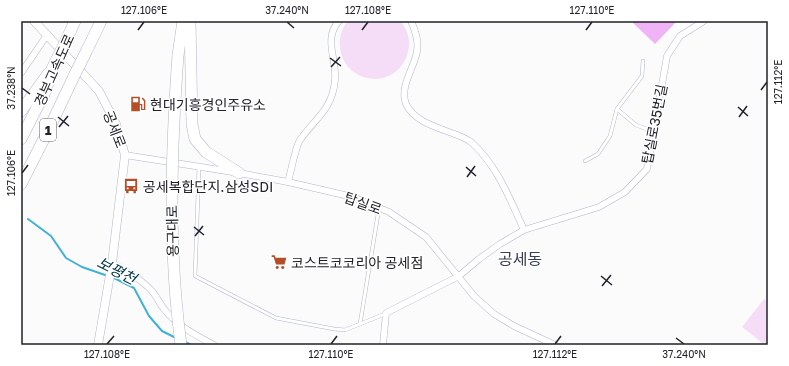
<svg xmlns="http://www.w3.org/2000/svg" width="789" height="366" viewBox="0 0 789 366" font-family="'Golos Text','Noto Sans KR',sans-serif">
  <rect width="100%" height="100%" fill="#fbfbfb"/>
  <g fill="#f6ddf7">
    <path d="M348,21H400C408,29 411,42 408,52C398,91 344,86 340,47C339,37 342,28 348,21Z"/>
    <polygon points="764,299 768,303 768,345 765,345 742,327"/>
  </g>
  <polygon fill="#f0b3f5" points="631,21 677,21 655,44"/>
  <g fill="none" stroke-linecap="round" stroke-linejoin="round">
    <g stroke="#41b2d5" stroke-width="2">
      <polyline points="28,219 51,236 66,258 82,267 108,276"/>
      <polyline points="112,277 134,288 149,316 162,331 176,338"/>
      <polyline points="185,342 191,345"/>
    </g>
    <defs>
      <g id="lane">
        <polyline points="617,109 636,125 654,132"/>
        <polyline points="585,161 598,154 610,136 617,109 642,76 643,61"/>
        <polyline points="199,166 195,276 276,318 334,329 345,330 385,314"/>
        <polyline points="360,324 379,208"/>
      </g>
      <g id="street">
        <path d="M411,21C415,30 419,40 417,51C415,67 399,86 406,104C415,123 440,128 457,135C462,137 467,139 471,142C497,165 510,199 524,230"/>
        <polyline points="21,73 47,35"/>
        <polyline points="125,155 239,173 288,182 353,197 389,212 426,237 474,296 494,314 514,326 555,345"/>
        <path d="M288,182C291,172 295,148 300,140C315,118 332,111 335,80C337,60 323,38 339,21"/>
        <path d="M112,263C126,271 141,279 152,291C157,297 160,304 164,309C176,325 197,336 214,345"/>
        <polyline points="383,345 386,313 459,276 479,259 500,244 524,230 599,207 625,192 647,169 667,56 680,36 704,21"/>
      </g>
      <polyline id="secondary" points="34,21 99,91 116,124 125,155 112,263 98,345"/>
      <g id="highway">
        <polyline points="190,21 192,124 195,139 206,152 239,173"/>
        <polyline points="70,32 75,21"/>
        <polyline points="87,50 101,21"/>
        <polyline points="178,55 183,21"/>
        <polyline points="21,111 48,74"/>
        <polyline points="21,139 46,90 52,69 57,59"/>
        <polyline points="21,184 49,129 74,76"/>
      </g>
    </defs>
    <use href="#lane" stroke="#b0b6cd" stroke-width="4"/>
    <use href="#street" stroke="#b0b6cd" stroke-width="7"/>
    <use href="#secondary" stroke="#b0b6cd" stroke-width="9"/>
    <use href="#highway" stroke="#b0b6cd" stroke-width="12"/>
    <use href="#lane" stroke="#fff" stroke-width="3"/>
    <use href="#street" stroke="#fff" stroke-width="6"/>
    <use href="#secondary" stroke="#fff" stroke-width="8"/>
    <use href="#highway" stroke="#fff" stroke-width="11"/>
    <defs>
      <g id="highway-bridge">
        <path d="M178,55C171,152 168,248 181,345"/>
        <polyline points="57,59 70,32"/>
        <polyline points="74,76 87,50"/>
      </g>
    </defs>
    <use href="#highway-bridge" stroke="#b0b6cd" stroke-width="12" stroke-linecap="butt"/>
    <use href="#highway-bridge" stroke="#fff" stroke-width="11"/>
  </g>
  <path fill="none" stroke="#20222a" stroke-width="1.5" d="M287,22L294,28M138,30L144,22M362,30L368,22M586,30L592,22M330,58L341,66M331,67L340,57M22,88L30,94M761,90L767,82M738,107L748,116M58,117L69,126M739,117L747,106M59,127L68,116M466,167L476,176M22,173L28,165M467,177L475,166M194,227L204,235M195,236L203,226M601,276L612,285M602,286L611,275M676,338L684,344M107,344L114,336M331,344L337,336M555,344L561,336"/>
  <defs>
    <symbol id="fuel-bare" viewBox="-9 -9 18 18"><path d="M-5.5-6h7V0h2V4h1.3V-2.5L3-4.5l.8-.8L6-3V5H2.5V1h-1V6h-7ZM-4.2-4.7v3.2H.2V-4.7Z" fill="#b54e27" stroke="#fff" stroke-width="2.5" paint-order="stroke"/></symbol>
    <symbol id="bus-bare" viewBox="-9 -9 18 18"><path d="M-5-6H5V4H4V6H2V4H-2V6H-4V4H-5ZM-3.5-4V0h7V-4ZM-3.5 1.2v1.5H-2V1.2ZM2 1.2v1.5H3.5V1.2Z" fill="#b54e27" stroke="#fff" stroke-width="2.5" paint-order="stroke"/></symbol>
    <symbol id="supermarket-bare" viewBox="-9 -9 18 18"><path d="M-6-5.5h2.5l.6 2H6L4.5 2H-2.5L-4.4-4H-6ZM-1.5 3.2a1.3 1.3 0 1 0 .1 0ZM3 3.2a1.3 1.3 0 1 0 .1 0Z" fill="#b54e27" stroke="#fff" stroke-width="2.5" paint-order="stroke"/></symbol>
  </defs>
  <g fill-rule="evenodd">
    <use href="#fuel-bare" x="127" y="93" width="22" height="22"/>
    <use href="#bus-bare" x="120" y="175" width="22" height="22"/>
    <use href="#supermarket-bare" x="268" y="251" width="22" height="22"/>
  </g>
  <g text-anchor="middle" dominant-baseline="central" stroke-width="3" stroke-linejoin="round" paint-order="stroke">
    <rect fill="#fff" stroke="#63646a" stroke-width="1" x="40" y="119" width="16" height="22" rx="3"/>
    <g font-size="13" font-weight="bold" fill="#20222a">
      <text x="48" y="130">1</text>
    </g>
    <g font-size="14" fill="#20222a" stroke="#fff">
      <text transform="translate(54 70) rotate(-66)">경부고속도로</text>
      <text transform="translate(654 124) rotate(-79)">탑실로35번길</text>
      <text transform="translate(115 129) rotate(69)">공세로</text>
      <text transform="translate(363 203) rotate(20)">탑실로</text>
      <text transform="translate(172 231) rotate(-91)">용구대로</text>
    </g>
    <g font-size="14" fill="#20222a" stroke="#fff" text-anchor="start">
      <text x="150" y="104">현대기흥경인주유소</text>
      <text x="143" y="186">공세복합단지.삼성SDI</text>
      <text x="291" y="262">코스트코코리아 공세점</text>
    </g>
    <g font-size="15" font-style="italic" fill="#013644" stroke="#fff">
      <text transform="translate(117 270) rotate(27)">보평천</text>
    </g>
    <g font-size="16" fill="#393e50" stroke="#fff">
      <text x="520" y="259">공세동</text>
    </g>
  </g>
  <rect width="789" height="366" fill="none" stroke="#ffffff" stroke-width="44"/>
  <rect x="22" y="22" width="745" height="322" fill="none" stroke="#20222a" stroke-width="1.5"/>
  <g font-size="10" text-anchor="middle" fill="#20222a">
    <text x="144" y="14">127.106°E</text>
    <text x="287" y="14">37.240°N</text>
    <text x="368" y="14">127.108°E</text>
    <text x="592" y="14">127.110°E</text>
    <text transform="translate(778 82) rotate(-90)" y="4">127.112°E</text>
    <text transform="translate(11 88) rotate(-90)" y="4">37.238°N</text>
    <text transform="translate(11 173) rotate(-90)" y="4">127.106°E</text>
    <text x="107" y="358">127.108°E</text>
    <text x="331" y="358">127.110°E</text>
    <text x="555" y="358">127.112°E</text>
    <text x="684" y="358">37.240°N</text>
  </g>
</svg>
